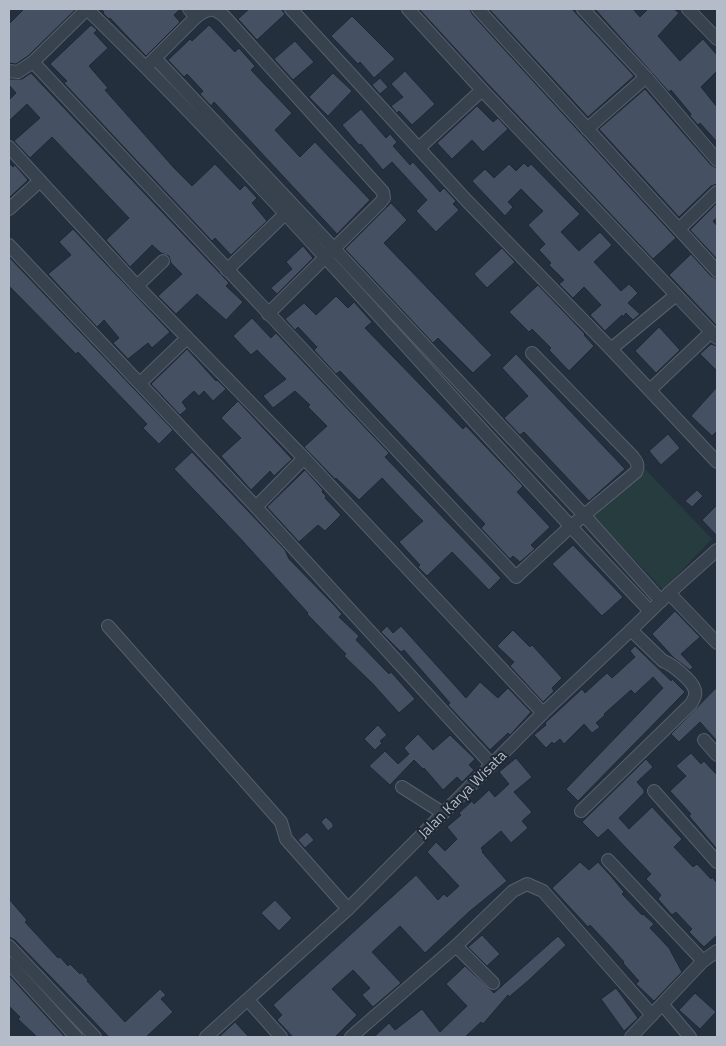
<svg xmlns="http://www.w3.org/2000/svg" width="726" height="1046" viewBox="0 0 726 1046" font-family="'Titillium Web',sans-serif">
  <rect width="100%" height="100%" fill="#242f3e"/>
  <polygon fill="#263c3f" points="643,467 712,539 663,590 594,517"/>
  <g fill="#455162" stroke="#1f2835">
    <polygon points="24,9 76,9 28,56 16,64 9,63 9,24"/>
    <polygon points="101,9 180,9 174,15 180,22 146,56 110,18 109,19 103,13 104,12"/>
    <polygon points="249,9 281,9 285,14 257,40 238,19"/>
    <polygon points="419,9 470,9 472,14 676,238 653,259 488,84"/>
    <polygon points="489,9 572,9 634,76 588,117"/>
    <polygon points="595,9 633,9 640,17 648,9 674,9 679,13 658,36 680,61 703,39 717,55 717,71 701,87 717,107 717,142 700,123 698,125 690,116 691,114 671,90 669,92"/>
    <polygon points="352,16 395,59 374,78 360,62 358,64 331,36"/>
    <polygon points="91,25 97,30 94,33 108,48 89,66 108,88 105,90 174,168 192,186 215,164 240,190 245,185 257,198 252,203 267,221 231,255 215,238 212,241 64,83 67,81 50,64"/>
    <polygon points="209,25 235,52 239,48 255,66 251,70 292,113 275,130 300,157 315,142 370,200 337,234 214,102 211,106 200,94 203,91 187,74 184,77 168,60 190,39 192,41"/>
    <polygon points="295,41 314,62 293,80 274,59"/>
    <polygon points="405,71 435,104 412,125 399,111 397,113 391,106 403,97 391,84"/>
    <polygon points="31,73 229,283 226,286 243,302 226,320 197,294 176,314 158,296 182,274 171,263 169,256 161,253 152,245 130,267 106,240 129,218 52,137 30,158 14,141 40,118 27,104 9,121 9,100 16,93 9,85 9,79 22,79"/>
    <polygon points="333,73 352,91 328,116 309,97"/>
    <polygon points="380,78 388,87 380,94 372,85"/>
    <polygon points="645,89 711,165 717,168 717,184 711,186 679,217 599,129"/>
    <polygon points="477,106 493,122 498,118 508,129 483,152 472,140 452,159 437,143"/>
    <polygon points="361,109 386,138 390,134 397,142 393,146 410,165 413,162 440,192 444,188 456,201 453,204 459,210 436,232 416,211 427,200 392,162 383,170 361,144 359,145 342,125"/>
    <polygon points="9,163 13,167 15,165 28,180 9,198"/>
    <polygon points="524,163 528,167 531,164 580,214 561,232 579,251 600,232 612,245 594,262 621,291 629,284 638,293 628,303 640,314 633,320 626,313 623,317 622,315 605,331 590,315 601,305 584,287 573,298 559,284 564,280 549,265 551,263 539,250 545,244 528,225 543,211 521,189 508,202 513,207 505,216 472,181 485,169 494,178 509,164 516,171"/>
    <polygon points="391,203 407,220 384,243 492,355 473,373 438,338 433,343 345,249"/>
    <polygon points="717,203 717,218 713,221 717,226 717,259 690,230"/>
    <polygon points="73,229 170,332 152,348 148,343 128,359 113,343 119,338 104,320 97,327 48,274 71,255 59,242"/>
    <polygon points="303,246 313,258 277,294 271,288 292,269 286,262"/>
    <polygon points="502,248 515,262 487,288 474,274"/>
    <polygon points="691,254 711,276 717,279 717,326 669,275"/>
    <polygon points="9,257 173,430 159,444 143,428 147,424 78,352 76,354 9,286"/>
    <polygon points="538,285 585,334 584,335 594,346 569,371 549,350 551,348 532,329 529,332 509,312"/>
    <polygon points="336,296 348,308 354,302 372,322 365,328 463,429 466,426 523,486 517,492 550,527 531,545 535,549 520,562 513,556 510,559 481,528 485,524 340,371 336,374 314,350 317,347 298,327 295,330 285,319 304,303 316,315"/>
    <polygon points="252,318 271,338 276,333 389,453 385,457 501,578 489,590 452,552 427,576 418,567 420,565 399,542 423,521 415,513 382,478 359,500 336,478 335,479 304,447 327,426 308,407 310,405 295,391 273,408 263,396 286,379 257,350 251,355 233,336"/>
    <polygon points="659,327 680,350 656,373 635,351"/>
    <polygon points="711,344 717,346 717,371 700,354"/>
    <polygon points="187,349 216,381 217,380 226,389 213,401 204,391 199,396 194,391 182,402 187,409 180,415 151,384"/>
    <polygon points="516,354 625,469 589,501 524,432 520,435 504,418 528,396 502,368"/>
    <polygon points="717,387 717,431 712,436 691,416"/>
    <polygon points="238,401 292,459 274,476 270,471 251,490 221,456 241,438 221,418"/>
    <polygon points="668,434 680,448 661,465 649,451"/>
    <polygon points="192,452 285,550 289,559 333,604 342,614 339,617 359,636 356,640 389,674 391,672 415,699 399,713 373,684 344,656 346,654 307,614 308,613 239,537 174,469"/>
    <polygon points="305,470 323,490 322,492 326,496 325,498 341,515 325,531 318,525 299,542 267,507"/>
    <polygon points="697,490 703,496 692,507 685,501"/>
    <polygon points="717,505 717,536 702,520"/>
    <polygon points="573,545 623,597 602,616 552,564"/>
    <polygon points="675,611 700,637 681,654 693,667 690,670 674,658 652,634"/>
    <polygon points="387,626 393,633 401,626 466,698 480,682 498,698 508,688 531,712 510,735 508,733 490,750 448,705 450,703 404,650 401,652 381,632"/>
    <polygon points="513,630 530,647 532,645 562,678 552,688 554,691 543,702 510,666 514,662 497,646"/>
    <polygon points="635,646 671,681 672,679 685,692 578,801 566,789 663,688 653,677 635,694 631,690 604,714 605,715 596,723 600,727 592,733 584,724 564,744 560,739 554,744 552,742 546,748 534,735 546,725 545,723 582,689 585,693 607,673 612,678 635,657 630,651"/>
    <polygon points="717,687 717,741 700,722 679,742 671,734"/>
    <polygon points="378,725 387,735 380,741 382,743 375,750 364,739"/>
    <polygon points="418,734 433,750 450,735 475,759 469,765 474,770 462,782 457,777 443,790 424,768 423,769 414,760 390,785 369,766 385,751 398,764 409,754 404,748"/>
    <polygon points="691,753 701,764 704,761 717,775 717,849 689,816 691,814 670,791 686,776 676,766"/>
    <polygon points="516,758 532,777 514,792 532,812 522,821 528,828 511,843 501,831 481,848 483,851 482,852 507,881 470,911 425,953 400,926 372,952 401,983 373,1007 362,995 370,988 353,970 332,989 357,1015 335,1037 293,1037 277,1020 282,1015 273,1005 416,875 438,900 444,894 447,897 459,886 427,852 436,842 445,851 457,839 447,827 461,815 459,813 472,801 474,804 489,790 495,797 509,784 499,772"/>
    <polygon points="646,759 653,767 637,782 644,790 644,793 619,818 629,829 652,807 682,839 674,847 693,867 697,864 711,879 712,877 717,883 717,935 704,947 689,932 692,929 676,912 672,915 658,899 661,895 646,879 651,874 608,829 598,838 582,822"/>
    <polygon points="326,817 333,824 333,827 328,831 321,822"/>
    <polygon points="307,832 314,840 305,848 298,840"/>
    <polygon points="580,862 589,870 598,862 610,875 624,892 622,894 642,915 643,914 654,924 650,928 669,948 682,972 654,1001 636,984 639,981 623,963 624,962 608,944 590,925 588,927 552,888"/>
    <polygon points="9,899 27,920 25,922 58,958 60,957 68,966 70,964 80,974 81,972 88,980 87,981 125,1022 160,989 166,995 161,999 173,1012 146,1037 109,1037 15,940 9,937"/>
    <polygon points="275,900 292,918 279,931 261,913"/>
    <polygon points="482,935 500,954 487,966 468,947"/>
    <polygon points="558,936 566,945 529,980 509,997 508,995 483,1024 481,1022 465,1037 374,1037 389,1023 395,1030 422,1009 440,1032 467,1006 446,984 465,966 494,993"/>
    <polygon points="9,975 65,1037 37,1037 18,1019 20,1017 9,1006"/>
    <polygon points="616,988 638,1018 624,1031 601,999"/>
    <polygon points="695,993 716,1012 700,1029 679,1010"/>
    <polygon points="235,1022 249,1037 219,1037"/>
  </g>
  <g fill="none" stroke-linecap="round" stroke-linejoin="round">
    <defs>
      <g id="minor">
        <path d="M87,9C284,201 460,412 650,611"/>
        <path d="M189,9L196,17C209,8 213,7 225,17L383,192L384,198L380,203L268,314"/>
        <polyline points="291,9 467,201 611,349 717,462"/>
        <polyline points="408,9 482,90 717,338"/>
        <polyline points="478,9 717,271"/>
        <polyline points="583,9 646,77 717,160"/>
        <polyline points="688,9 717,39"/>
        <polyline points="155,58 584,515 661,601"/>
        <polyline points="33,62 87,9"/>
        <polyline points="150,63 196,17"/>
        <path d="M9,71L18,72L33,62L516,577L570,527L636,472C639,465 637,462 633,457L532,353"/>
        <polyline points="587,129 646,77"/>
        <polyline points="9,147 137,286 304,458 543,713"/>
        <polyline points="419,148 482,90"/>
        <polyline points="9,209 40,181"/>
        <polyline points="679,229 717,192"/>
        <polyline points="9,245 256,507 492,765"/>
        <polyline points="227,270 285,214"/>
        <polyline points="137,286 163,261"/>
        <polyline points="611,349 676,295"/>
        <polyline points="140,383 187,338"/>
        <polyline points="650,390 711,332"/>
        <polyline points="256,507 304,458"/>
        <polyline points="669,593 717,643"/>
        <polyline points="108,626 281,822 286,839 348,909"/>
        <polyline points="704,740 717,755"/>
        <polyline points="402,787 443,813"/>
        <polyline points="654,791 717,862"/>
        <path d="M581,811L691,704C694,699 697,694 694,688C691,680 672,664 663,661L631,630"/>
        <polyline points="608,860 703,961"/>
        <polyline points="9,946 95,1037"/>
        <polyline points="456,946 493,983"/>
        <polyline points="9,963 76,1037"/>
        <polyline points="248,1000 281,1037"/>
        <polyline points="663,1005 690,1037"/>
        <polyline points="206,1037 348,909 543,713 631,630 669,593 717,550"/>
        <polyline points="351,1037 456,946 513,891 527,884 543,891 652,1015"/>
        <polyline points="631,1037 703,961 717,951"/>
      </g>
    </defs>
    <use href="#minor" stroke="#565f6c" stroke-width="14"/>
    <use href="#minor" stroke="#38414e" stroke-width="12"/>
  </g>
  <g text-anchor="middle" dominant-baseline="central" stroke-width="4" stroke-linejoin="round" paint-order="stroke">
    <g font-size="15" fill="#b4bcc9" stroke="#1d2633">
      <text transform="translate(462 794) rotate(-45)">Jalan Karya Wisata</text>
    </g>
  </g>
  <rect width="726" height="1046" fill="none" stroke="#b4bcc9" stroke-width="20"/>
</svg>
